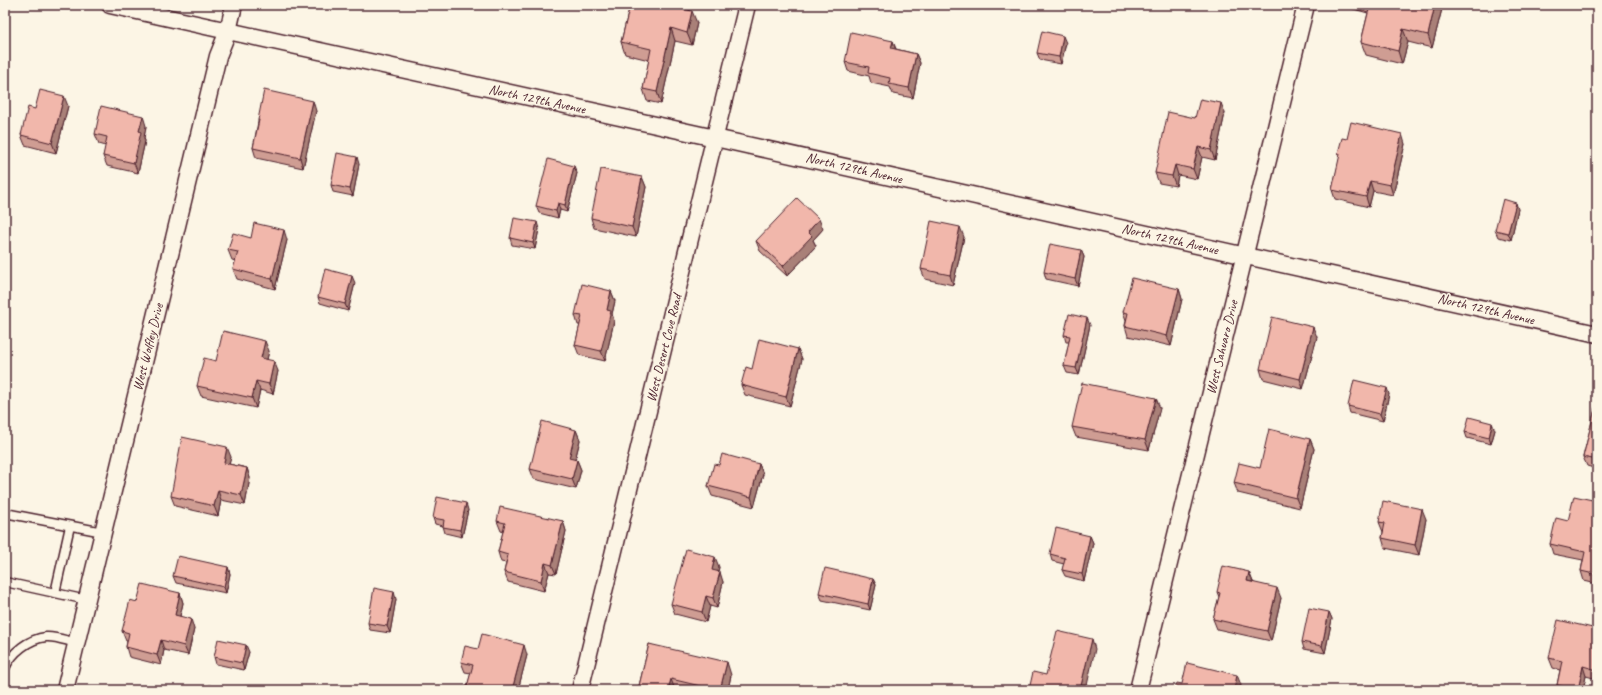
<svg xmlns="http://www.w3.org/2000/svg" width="1602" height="695" viewBox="0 0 1602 695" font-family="Caveat,sans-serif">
  <rect width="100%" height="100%" fill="#fcf5e5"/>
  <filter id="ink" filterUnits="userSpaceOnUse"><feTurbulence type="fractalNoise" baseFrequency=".025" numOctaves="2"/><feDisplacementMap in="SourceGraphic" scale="8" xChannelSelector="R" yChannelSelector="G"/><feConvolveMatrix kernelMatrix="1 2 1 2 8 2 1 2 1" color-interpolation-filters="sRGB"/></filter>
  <g filter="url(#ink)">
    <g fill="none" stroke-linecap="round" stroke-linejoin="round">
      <defs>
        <g id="service">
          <polyline points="5,513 103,532"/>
          <polyline points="5,582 87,600"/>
          <polyline points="55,593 70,526"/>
          <path d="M5,668C12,652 29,639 46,637C55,636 67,641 77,643"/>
        </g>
        <g id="minor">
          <polyline points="110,5 715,138 1597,334"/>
          <polyline points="65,690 218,56 228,31 234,5"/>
          <polyline points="580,690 747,5"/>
          <polyline points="1138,690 1306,5"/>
        </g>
      </defs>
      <use href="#service" stroke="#4a1f2b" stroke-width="11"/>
      <use href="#minor" stroke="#4a1f2b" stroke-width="19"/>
      <use href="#service" stroke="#fcf5e5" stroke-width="8"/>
      <use href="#minor" stroke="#fcf5e5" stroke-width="16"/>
    </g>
    <g fill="#cf9d93" stroke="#4a1f2b">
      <polygon points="630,5 691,5 690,11 697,23 692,45 675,41 661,104 647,101 643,89 649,60 625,54 621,42"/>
      <polygon points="1349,5 1443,5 1432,48 1408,42 1402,64 1366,55 1361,42 1368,13 1350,8"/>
      <polygon points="893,41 896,49 916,54 920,63 913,98 893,94 890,87 871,83 869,76 848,71 845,62"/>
      <polygon points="1066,43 1061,64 1040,60 1037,53"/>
      <polygon points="68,106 56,153 25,145 21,135 35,109"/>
      <polygon points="316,111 303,168 256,158 253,148 258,122 258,120"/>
      <polygon points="1225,113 1215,160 1202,157 1197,179 1178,175 1176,186 1159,183 1155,173 1195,118"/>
      <polygon points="146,126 144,138 145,141 138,173 107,166 103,156 106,146 99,144 95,134"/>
      <polygon points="1347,139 1405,144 1393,195 1373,191 1369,207 1335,199 1332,190 1340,157 1338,153"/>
      <polygon points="359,164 353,196 333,192 331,185"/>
      <polygon points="577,173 567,212 560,210 558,218 539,213 536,206"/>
      <polygon points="642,177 646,187 636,237 594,228 591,218"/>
      <polygon points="1518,209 1511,240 1498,237 1495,230"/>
      <polygon points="539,229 535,249 512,245 510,238"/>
      <polygon points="823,229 813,240 816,246 787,276 760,251 756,241"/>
      <polygon points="964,237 953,285 925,279 921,269"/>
      <polygon points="251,238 287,240 275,289 237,279 233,269 236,261 232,260 228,250"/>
      <polygon points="1081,250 1084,257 1078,286 1046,279 1044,272"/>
      <polygon points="355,283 348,311 320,303 318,297"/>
      <polygon points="1179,289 1182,299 1171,346 1128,336 1125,326 1126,320 1123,312"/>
      <polygon points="611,291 615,301 612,314 614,321 605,361 579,355 575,345 580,325 578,325 575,315"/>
      <polygon points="1090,325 1079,375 1067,373 1064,366 1069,342 1066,342 1064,335"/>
      <polygon points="1317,337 1303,389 1263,379 1260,369"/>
      <polygon points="798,349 802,359 790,406 745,395 741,385 752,369"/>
      <polygon points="269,351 267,359 278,371 273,394 260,390 256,408 201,396 197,386 216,361"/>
      <polygon points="1389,394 1383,421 1350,413 1348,406"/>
      <polygon points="1597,401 1597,469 1587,466 1583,457"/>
      <polygon points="1160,408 1149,450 1076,437 1072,427"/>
      <polygon points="576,430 580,440 575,460 577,460 581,470 576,489 534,479 530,469"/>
      <polygon points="1495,430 1491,444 1467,438 1465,432"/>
      <polygon points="1310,439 1314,449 1300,508 1238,493 1234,483"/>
      <polygon points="231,457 229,464 247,468 250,478 245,505 221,500 218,516 175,506 171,496"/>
      <polygon points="759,464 763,474 754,507 712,496 708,486 719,465"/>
      <polygon points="1597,501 1597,584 1584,581 1581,571 1583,560 1553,554 1550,544 1568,521"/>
      <polygon points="468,510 462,537 445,533 443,526 435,524 433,518"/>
      <polygon points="1426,519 1419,555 1385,548 1382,538 1383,532 1379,522"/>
      <polygon points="497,521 563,521 566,531 556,574 549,573 544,591 508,582 504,572 506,563 501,562 498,552 503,532 501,531"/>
      <polygon points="1090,536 1093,543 1084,581 1065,576 1062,570 1064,564 1052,561 1050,554"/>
      <polygon points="228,567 230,574 226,593 176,583 173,576"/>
      <polygon points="719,567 718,572 723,582 717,608 710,606 706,622 675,614 671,604"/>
      <polygon points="1249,572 1253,582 1281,598 1271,641 1217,629 1213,619 1219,597 1217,592"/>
      <polygon points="873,579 876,585 870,610 822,600 819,593"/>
      <polygon points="180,593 183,603 180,616 194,629 188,655 164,650 161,665 129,657 126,647 127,641 126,641 122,631 137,602"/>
      <polygon points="396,599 390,633 370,630 368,623"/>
      <polygon points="1329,612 1332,619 1325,653 1304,649 1302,642"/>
      <polygon points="1597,629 1597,679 1586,676 1583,690 1558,690 1557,685 1560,670 1553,668 1549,658"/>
      <polygon points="649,644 731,675 728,690 638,690"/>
      <polygon points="478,649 527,655 518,690 466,690 471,673 465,672 461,662"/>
      <polygon points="249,652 244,670 216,664 214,657"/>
    </g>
    <g fill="#a98078" stroke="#4a1f2b">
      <polygon points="684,5 691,5 687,21 683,9"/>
      <polygon points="1435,5 1443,5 1432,48 1428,35"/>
      <polygon points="692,11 697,23 692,45 687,33"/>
      <polygon points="671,28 675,41 661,104 657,92"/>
      <polygon points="1403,29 1408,42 1402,64 1398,51"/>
      <polygon points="1063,36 1066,43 1061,64 1059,57"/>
      <polygon points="893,41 896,51 891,48"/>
      <polygon points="916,54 920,63 913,98 909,88"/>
      <polygon points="64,96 68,106 56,153 52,143"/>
      <polygon points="313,101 316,111 303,168 300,158"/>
      <polygon points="1221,103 1225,113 1215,160 1211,150"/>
      <polygon points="143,116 146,126 144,138 145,141 138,173 134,163 139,131"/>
      <polygon points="1402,134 1405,144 1393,195 1390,185"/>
      <polygon points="1198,147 1202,157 1197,179 1193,169"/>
      <polygon points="357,157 359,164 353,196 350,189"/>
      <polygon points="1175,165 1178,175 1176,186 1172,176"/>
      <polygon points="574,166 577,173 567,212 565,205"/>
      <polygon points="642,177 646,187 636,237 632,227"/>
      <polygon points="1370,181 1373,191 1369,207 1366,197"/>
      <polygon points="558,203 560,210 558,218 556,211"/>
      <polygon points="1516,203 1518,209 1511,240 1508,233"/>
      <polygon points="819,219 823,229 813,240 816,246 787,276 783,266 808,232"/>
      <polygon points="537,222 539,229 535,249 533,243"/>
      <polygon points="960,227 964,237 953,285 950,275"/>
      <polygon points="284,230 287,240 275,289 272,279"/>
      <polygon points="1081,250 1084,257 1078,286 1075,279"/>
      <polygon points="352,276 355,283 348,311 345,304"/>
      <polygon points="1179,289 1182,299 1171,346 1167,336"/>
      <polygon points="611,291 615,301 612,314 614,321 605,361 601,351 607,310"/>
      <polygon points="1087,318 1090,325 1079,375 1076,368"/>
      <polygon points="1313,327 1317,337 1303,389 1300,379"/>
      <polygon points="265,341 269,351 265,368 261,358"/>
      <polygon points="798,349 802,359 790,406 786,397"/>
      <polygon points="274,361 278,371 273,394 269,384"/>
      <polygon points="256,381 260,390 256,408 252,398"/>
      <polygon points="1387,388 1389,394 1383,421 1380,414"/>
      <polygon points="1156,398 1160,408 1149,450 1145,440"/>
      <polygon points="1492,423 1495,430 1491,444 1489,438"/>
      <polygon points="576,430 580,440 573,468 569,458"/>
      <polygon points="1310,439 1314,449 1300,508 1296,498"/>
      <polygon points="227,447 231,457 227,473 224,463"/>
      <polygon points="577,460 581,470 576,489 572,479"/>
      <polygon points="759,464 763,474 754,507 751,497"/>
      <polygon points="247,468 250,478 245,505 241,495"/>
      <polygon points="218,490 221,500 218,516 214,506"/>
      <polygon points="466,503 468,510 462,537 460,530"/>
      <polygon points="1422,509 1426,519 1419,555 1415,545"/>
      <polygon points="563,521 566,531 556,574 552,565"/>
      <polygon points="1090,536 1093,543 1084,581 1082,574"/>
      <polygon points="715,557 719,567 716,580 712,570"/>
      <polygon points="545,563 549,573 544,591 541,581"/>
      <polygon points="228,567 230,574 226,593 224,587"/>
      <polygon points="1595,567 1597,571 1597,583 1594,574"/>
      <polygon points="720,572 723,582 717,608 713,598"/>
      <polygon points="1249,572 1253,582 1247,581"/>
      <polygon points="873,579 876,585 870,610 868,604"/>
      <polygon points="1277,588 1281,598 1271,641 1267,631"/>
      <polygon points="394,592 396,599 390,633 387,626"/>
      <polygon points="180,593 183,603 178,625 175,615"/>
      <polygon points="706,596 710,606 706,622 702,612"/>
      <polygon points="1329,612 1332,619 1325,653 1322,646"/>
      <polygon points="191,619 194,629 188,655 184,646"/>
      <polygon points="1597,630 1597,645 1595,639"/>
      <polygon points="1092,639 1095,649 1086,690 1080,690"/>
      <polygon points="161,640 164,650 161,665 157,655"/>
      <polygon points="246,645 249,652 244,670 242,663"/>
      <polygon points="524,645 527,655 518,690 512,690"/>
      <polygon points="727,662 731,675 728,690 720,690"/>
      <polygon points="1583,666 1586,676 1583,690 1578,690"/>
      <polygon points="1237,675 1241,685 1240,690 1234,690"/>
      <polygon points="671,679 675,690 668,690"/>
    </g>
    <g fill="#f1b7ab" stroke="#4a1f2b">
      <polygon points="630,5 684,5 683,9 692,11 687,33 671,28 657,92 643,89 651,49 621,42"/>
      <polygon points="1370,5 1435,5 1428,35 1403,29 1398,51 1361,42"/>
      <polygon points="1042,31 1063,36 1059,57 1037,53"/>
      <polygon points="851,32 893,41 891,48 916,54 909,88 889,84 890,78 868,73 869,67 845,62"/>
      <polygon points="40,90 64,96 52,143 21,135 28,107 35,109"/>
      <polygon points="264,90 313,101 300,158 253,148 259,120 258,120"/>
      <polygon points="1200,99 1221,103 1211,150 1198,147 1193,169 1175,165 1172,176 1155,173 1168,112 1195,118"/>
      <polygon points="101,106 143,116 139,131 141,132 134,163 103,156 107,137 95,134"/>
      <polygon points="1351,122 1402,134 1390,185 1370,181 1366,197 1332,190 1340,154 1338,153 1342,138 1347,139"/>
      <polygon points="337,153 357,157 350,189 331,185"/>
      <polygon points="548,159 574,166 565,205 558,203 556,211 536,206"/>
      <polygon points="601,169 642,177 632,227 591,218"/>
      <polygon points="797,198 819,219 808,232 812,236 783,266 756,241"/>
      <polygon points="1503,199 1516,203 1508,233 1495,230"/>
      <polygon points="514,218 537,222 533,243 510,238"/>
      <polygon points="931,221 960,227 950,275 921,269"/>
      <polygon points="254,223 284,230 272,279 233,269 238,252 228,250 233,233 251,238"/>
      <polygon points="1050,244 1081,250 1075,279 1044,272"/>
      <polygon points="325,269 352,276 345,304 318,297"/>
      <polygon points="1132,278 1179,289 1167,336 1125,326 1128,313 1123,312"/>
      <polygon points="582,284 611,291 607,310 611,311 601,351 575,345 582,316 575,315"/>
      <polygon points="1069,314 1087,318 1076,368 1064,366 1070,336 1064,335"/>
      <polygon points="1272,317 1313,327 1300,379 1260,369"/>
      <polygon points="223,331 265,341 261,358 274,361 269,384 256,381 252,398 197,386 204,358 216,361"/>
      <polygon points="759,339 798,349 786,397 741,385 746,367 752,369"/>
      <polygon points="1354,380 1387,388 1380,414 1348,406"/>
      <polygon points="1082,383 1156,398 1145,440 1072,427"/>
      <polygon points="1597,401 1597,460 1583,457"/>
      <polygon points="1469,417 1492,423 1489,438 1465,432"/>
      <polygon points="542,421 576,430 569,458 577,460 572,479 530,469"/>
      <polygon points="1269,429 1310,439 1296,498 1234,483 1239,463 1260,468"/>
      <polygon points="182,437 227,447 224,463 247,468 241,495 218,490 214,506 171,496"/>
      <polygon points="722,454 759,464 751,497 708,486 714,464 719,465"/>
      <polygon points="1574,496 1597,501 1597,567 1595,567 1594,574 1581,571 1585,552 1550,544 1556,518 1568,521"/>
      <polygon points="437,497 466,503 460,530 443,527 444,520 433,518"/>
      <polygon points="1383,501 1422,509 1415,545 1382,538 1385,523 1379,522"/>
      <polygon points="500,507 563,521 552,565 545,563 541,581 504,572 508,555 498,552 505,523 497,521"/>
      <polygon points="1056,528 1090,536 1082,574 1062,570 1065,558 1050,554"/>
      <polygon points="686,549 715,557 712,570 720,572 713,598 706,596 702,612 671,604"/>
      <polygon points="178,556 228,567 224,587 173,576"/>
      <polygon points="1223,566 1249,572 1247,581 1277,588 1267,631 1213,619 1220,593 1217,592"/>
      <polygon points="825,568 873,579 868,604 819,593"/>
      <polygon points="142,584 180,593 175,615 191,619 184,646 161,640 157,655 126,647 129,633 122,631 130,600 137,602"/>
      <polygon points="374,588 394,592 387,626 368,623"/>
      <polygon points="1309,608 1329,612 1322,646 1302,642"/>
      <polygon points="1558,620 1597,629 1595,639 1597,640 1597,670 1583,666 1578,690 1557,685 1562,661 1549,658"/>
      <polygon points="1057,631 1092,639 1080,690 1029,690 1033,672 1046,675"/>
      <polygon points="482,634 524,645 512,690 466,690 473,665 461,662 465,646 478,649"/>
      <polygon points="218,639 246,645 242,663 214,657"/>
      <polygon points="649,644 727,662 720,690 717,690 671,679 668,690 638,690"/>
      <polygon points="1187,663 1237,675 1234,690 1175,690 1177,683 1182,684"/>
      <polygon points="209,685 233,690 208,690"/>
    </g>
  </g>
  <g text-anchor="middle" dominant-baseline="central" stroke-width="3" stroke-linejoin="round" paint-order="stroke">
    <g font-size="14" fill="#4a1f2b" stroke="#fcf5e5">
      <text transform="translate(537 99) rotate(12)">North 129th Avenue</text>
      <text transform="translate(854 168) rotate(13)">North 129th Avenue</text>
      <text transform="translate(1170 239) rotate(13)">North 129th Avenue</text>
      <text transform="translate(1486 309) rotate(13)">North 129th Avenue</text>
      <text transform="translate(148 347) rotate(-76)">West Wolfley Drive</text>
      <text transform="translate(1222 347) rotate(-76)">West Sahuaro Drive</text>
      <text transform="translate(664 348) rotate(-76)">West Desert Cove Road</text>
    </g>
  </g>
  <rect width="1602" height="695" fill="none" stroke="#fcf5e5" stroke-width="20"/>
  <rect x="10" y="10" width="1582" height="675" fill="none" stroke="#4a1f2b" stroke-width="1.5" filter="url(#ink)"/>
</svg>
